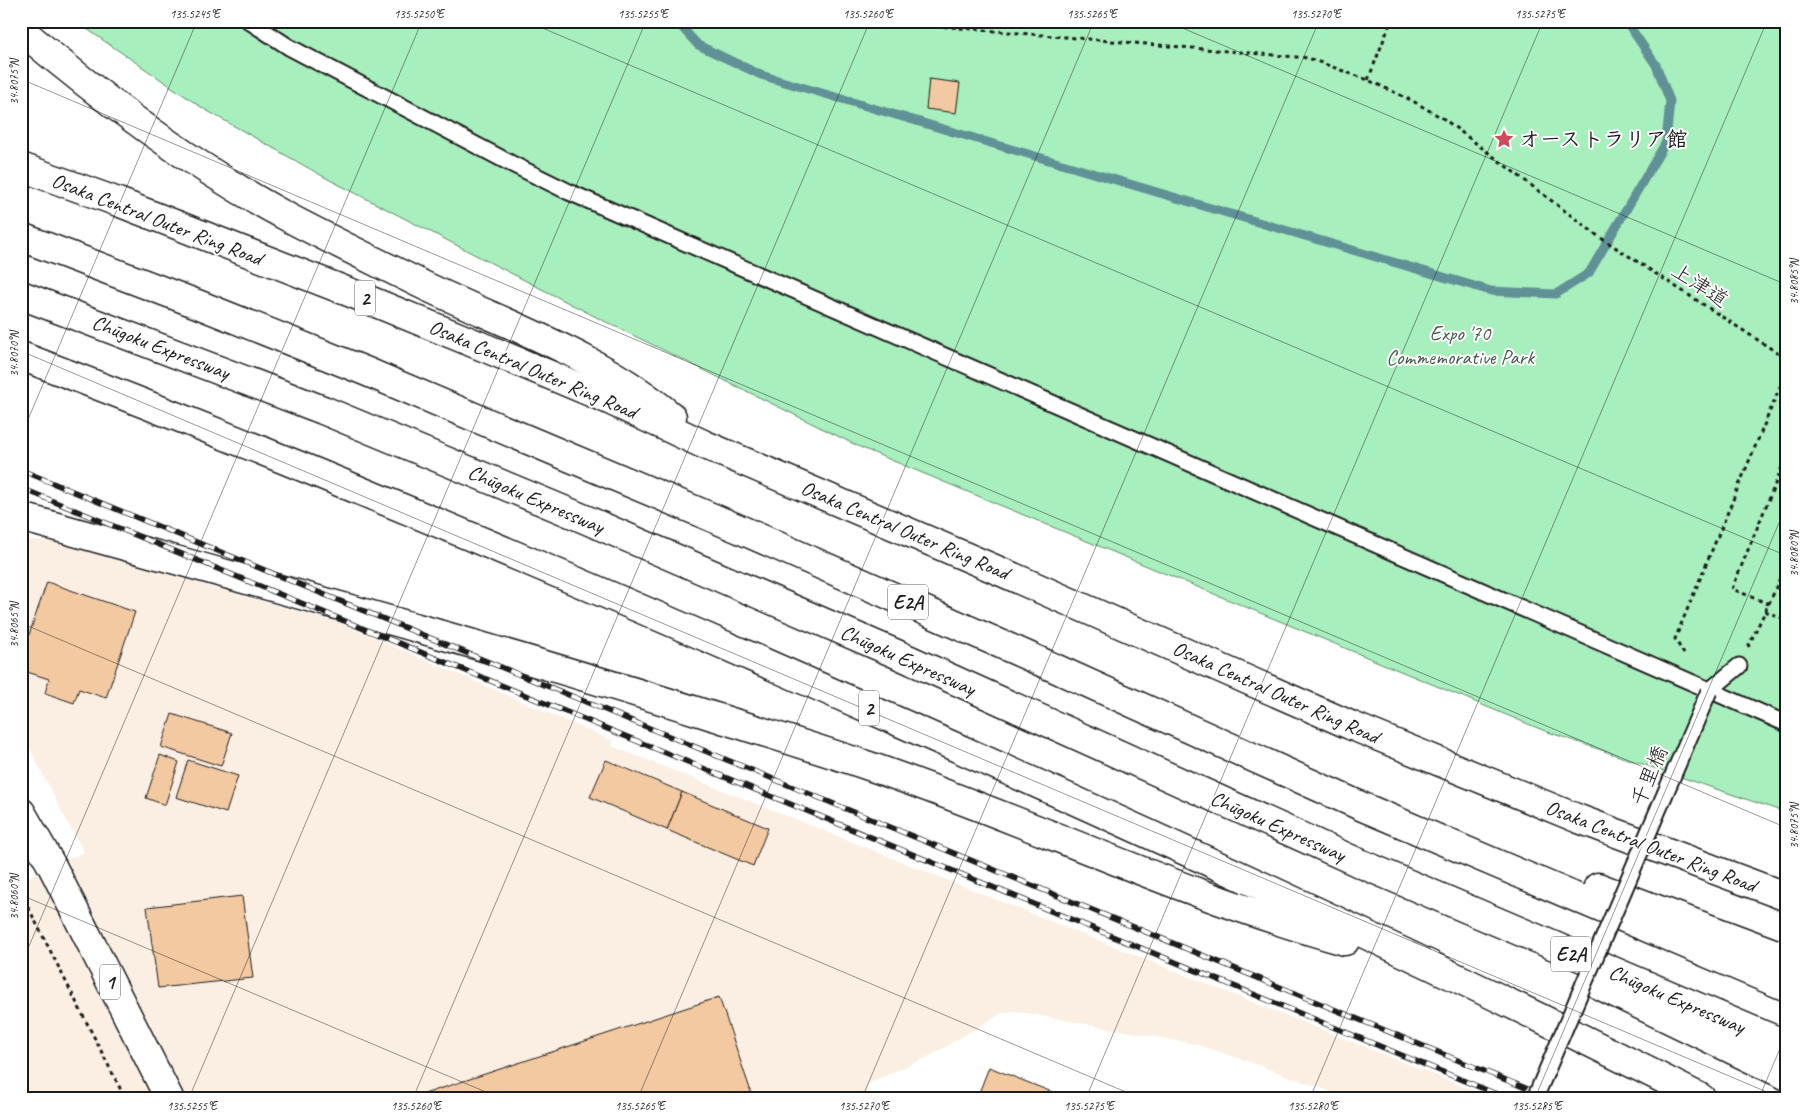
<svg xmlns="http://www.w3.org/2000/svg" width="1808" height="1119" viewBox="0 0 1808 1119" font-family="Caveat,'Klee One',sans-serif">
  <rect width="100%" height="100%" fill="#fff"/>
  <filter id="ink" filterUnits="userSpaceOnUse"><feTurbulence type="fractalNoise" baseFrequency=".02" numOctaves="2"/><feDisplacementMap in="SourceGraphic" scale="10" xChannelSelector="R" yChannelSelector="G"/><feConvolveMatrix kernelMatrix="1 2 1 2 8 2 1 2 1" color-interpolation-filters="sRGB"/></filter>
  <g filter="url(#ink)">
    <polygon fill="#fbefe3" points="30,540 49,541 340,623 613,741 612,746 1480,1093 1478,1098 1348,1098 1258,1065 1195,1044 1015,1011 1002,1013 930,1056 873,1081 867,1086 866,1098 21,1098 21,880 84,852 63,814 21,731 21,544"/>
    <polygon fill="#a7efbc" stroke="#62866c" points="75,21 1787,21 1787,813 1545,731 862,448 596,317 326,178 204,109"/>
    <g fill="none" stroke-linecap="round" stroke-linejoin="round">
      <polyline stroke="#619197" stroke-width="9" points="676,21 698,45 761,75 1491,291 1556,294 1589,273 1666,142 1670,101 1656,65 1626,21"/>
    </g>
    <g fill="#f2c9a1" stroke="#1c1c1c">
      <polygon points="929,79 960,83 956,113 926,109"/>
      <polygon points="47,582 135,612 106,698 79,689 74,703 45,693 49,679 21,670 21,658"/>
      <polygon points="172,714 232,733 221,766 161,747"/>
      <polygon points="160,755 179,762 165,805 146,798"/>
      <polygon points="188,760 238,776 226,813 176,797"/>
      <polygon points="606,760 682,792 667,830 590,797"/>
      <polygon points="682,792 768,828 753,866 667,830"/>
      <polygon points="242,896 253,978 158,988 147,907"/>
      <polygon points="719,997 753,1098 412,1098"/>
      <polygon points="989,1067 1067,1098 977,1098"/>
    </g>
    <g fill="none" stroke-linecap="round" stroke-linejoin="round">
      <defs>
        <g id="service">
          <polyline points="249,21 289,47 510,163 569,192 1787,724"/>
          <polyline points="1709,691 1739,666"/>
        </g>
        <g id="primary">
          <path d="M21,30C101,98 187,162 280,213C326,238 375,261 423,285C504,324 603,357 672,417"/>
          <polyline points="21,167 118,202 364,298 488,349 607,399 703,444 1004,573 1350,725 1579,819 1787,897"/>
          <path d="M21,356C318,469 609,593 899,722C1168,841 1437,964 1701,1098"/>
          <path d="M21,517C250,581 479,643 706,714C760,731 813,747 866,765C1027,820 1181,895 1345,941"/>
          <polyline points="21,812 52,866 169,1098"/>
        </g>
        <g id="motorway">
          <polyline points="21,237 200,305 365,371 737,528 1028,656 1363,807 1787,987"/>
          <polyline points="21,295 323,410 573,514 899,655 1357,862 1787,1045"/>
          <polyline points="1598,887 1787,958"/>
          <polyline points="1599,985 1787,1076"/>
        </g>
      </defs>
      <use href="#service" stroke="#1c1c1c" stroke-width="19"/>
      <use href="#primary" stroke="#1c1c1c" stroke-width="31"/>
      <use href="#motorway" stroke="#1c1c1c" stroke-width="31"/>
      <g stroke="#1c1c1c" stroke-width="3" stroke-dasharray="4 4" stroke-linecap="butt">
        <polyline points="880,21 1308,58 1368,80 1411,100 1444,119 1598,236 1787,359"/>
        <polyline points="1780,21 1787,27"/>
        <polyline points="1368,80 1391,21"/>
        <polyline points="1769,604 1732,589 1787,455"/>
        <polyline points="1765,611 1787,620"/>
        <polyline points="1748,647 1772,597 1787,561"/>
        <polyline points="1684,654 1675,639 1787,370"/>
        <polyline points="21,893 125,1098"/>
      </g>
      <use href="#service" stroke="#fff" stroke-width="15"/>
      <use href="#primary" stroke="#fff" stroke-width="28"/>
      <use href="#motorway" stroke="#fff" stroke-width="28"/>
      <defs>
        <g id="rail">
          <polyline points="21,470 1550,1098"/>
          <polyline points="21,488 1506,1098"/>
        </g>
      </defs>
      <use href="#rail" stroke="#1c1c1c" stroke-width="5.5"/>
      <use href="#rail" stroke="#fff" stroke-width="4" stroke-dasharray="11" stroke-linecap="butt"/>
      <defs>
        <polyline id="service-bridge" points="1535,1098 1709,691"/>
      </defs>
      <use href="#service-bridge" stroke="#1c1c1c" stroke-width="19" stroke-linecap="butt"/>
      <use href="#service-bridge" stroke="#fff" stroke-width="15"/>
    </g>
  </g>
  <path fill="none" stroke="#1c1c1c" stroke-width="1" stroke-opacity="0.45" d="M526,21L1787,556M1166,21L1787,285M21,79L1787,828M21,351L1781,1098M21,436L197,21M21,623L1140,1098M21,895L500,1098M21,965L422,21M189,1098L646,21M413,1098L870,21M638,1098L1094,21M862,1098L1319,21M1086,1098L1543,21M1310,1098L1767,21M1535,1098L1787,504M1759,1098L1787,1032"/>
  <defs>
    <symbol id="sight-bare" viewBox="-9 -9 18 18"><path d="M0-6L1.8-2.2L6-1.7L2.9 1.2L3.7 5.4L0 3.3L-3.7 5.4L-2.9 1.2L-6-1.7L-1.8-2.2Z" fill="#d1495b" stroke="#fff" stroke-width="2.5" paint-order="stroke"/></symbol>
  </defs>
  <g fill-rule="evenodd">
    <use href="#sight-bare" x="1490" y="125" width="28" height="28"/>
  </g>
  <g text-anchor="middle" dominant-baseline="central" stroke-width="4" stroke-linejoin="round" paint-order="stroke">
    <g fill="#fff" stroke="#606060" stroke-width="1">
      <rect x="355" y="280.5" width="20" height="35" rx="4"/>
      <rect x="888" y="584.5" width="40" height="35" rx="4"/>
      <rect x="859" y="690.5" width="20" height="35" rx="4"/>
      <rect x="1551" y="936.5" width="40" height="35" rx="4"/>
      <rect x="100" y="964.5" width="20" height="35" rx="4"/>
    </g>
    <g font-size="20" font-weight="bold" fill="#1c1c1c">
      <text x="365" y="298">2</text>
      <text x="908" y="602">E2A</text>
      <text x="869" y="708">2</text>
      <text x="1571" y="954">E2A</text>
      <text x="110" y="982">1</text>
    </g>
    <g font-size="21" font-weight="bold" fill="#1c1c1c" stroke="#fff" text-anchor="start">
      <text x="1519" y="139">オーストラリア館</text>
    </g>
    <g font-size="21" fill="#1c1c1c" stroke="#fff">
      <text transform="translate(157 219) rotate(21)">Osaka Central Outer Ring Road</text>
      <text transform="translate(1700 285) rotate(33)">上津道</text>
      <text transform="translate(161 347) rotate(21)">Chūgoku Expressway</text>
      <text transform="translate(533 369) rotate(23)">Osaka Central Outer Ring Road</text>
      <text transform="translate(536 499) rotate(23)">Chūgoku Expressway</text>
      <text transform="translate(905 530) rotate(23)">Osaka Central Outer Ring Road</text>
      <text transform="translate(908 660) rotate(24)">Chūgoku Expressway</text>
      <text transform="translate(1276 692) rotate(24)">Osaka Central Outer Ring Road</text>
      <text transform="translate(1649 776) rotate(-67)">千里橋</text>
      <text transform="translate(1278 826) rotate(24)">Chūgoku Expressway</text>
      <text transform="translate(1651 846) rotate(21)">Osaka Central Outer Ring Road</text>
      <text transform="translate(1677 999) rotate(23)">Chūgoku Expressway</text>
    </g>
    <g font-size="21" fill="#465b4c" stroke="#fff">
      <text x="1460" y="333">Expo '70<tspan x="1460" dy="24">Commemorative Park</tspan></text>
    </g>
  </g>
  <rect width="1808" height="1119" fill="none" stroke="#fff" stroke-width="55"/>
  <rect x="28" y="28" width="1752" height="1064" fill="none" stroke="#1c1c1c" stroke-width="2"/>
  <g font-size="12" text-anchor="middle" fill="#1c1c1c">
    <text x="195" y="18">135.5245°E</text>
    <text x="419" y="18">135.5250°E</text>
    <text x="643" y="18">135.5255°E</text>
    <text x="868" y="18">135.5260°E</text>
    <text x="1092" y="18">135.5265°E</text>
    <text x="1316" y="18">135.5270°E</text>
    <text x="1540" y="18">135.5275°E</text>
    <text transform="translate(14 82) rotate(-90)" y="4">34.8075°N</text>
    <text transform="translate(1794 282) rotate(-90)" y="4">34.8085°N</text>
    <text transform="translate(14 354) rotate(-90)" y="4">34.8070°N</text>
    <text transform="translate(1794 554) rotate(-90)" y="4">34.8080°N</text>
    <text transform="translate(14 625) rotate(-90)" y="4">34.8065°N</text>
    <text transform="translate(1794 826) rotate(-90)" y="4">34.8075°N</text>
    <text transform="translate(14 897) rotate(-90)" y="4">34.8060°N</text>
    <text x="192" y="1110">135.5255°E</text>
    <text x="416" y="1110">135.5260°E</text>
    <text x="640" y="1110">135.5265°E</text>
    <text x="864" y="1110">135.5270°E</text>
    <text x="1089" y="1110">135.5275°E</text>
    <text x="1313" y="1110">135.5280°E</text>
    <text x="1537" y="1110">135.5285°E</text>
  </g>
</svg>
